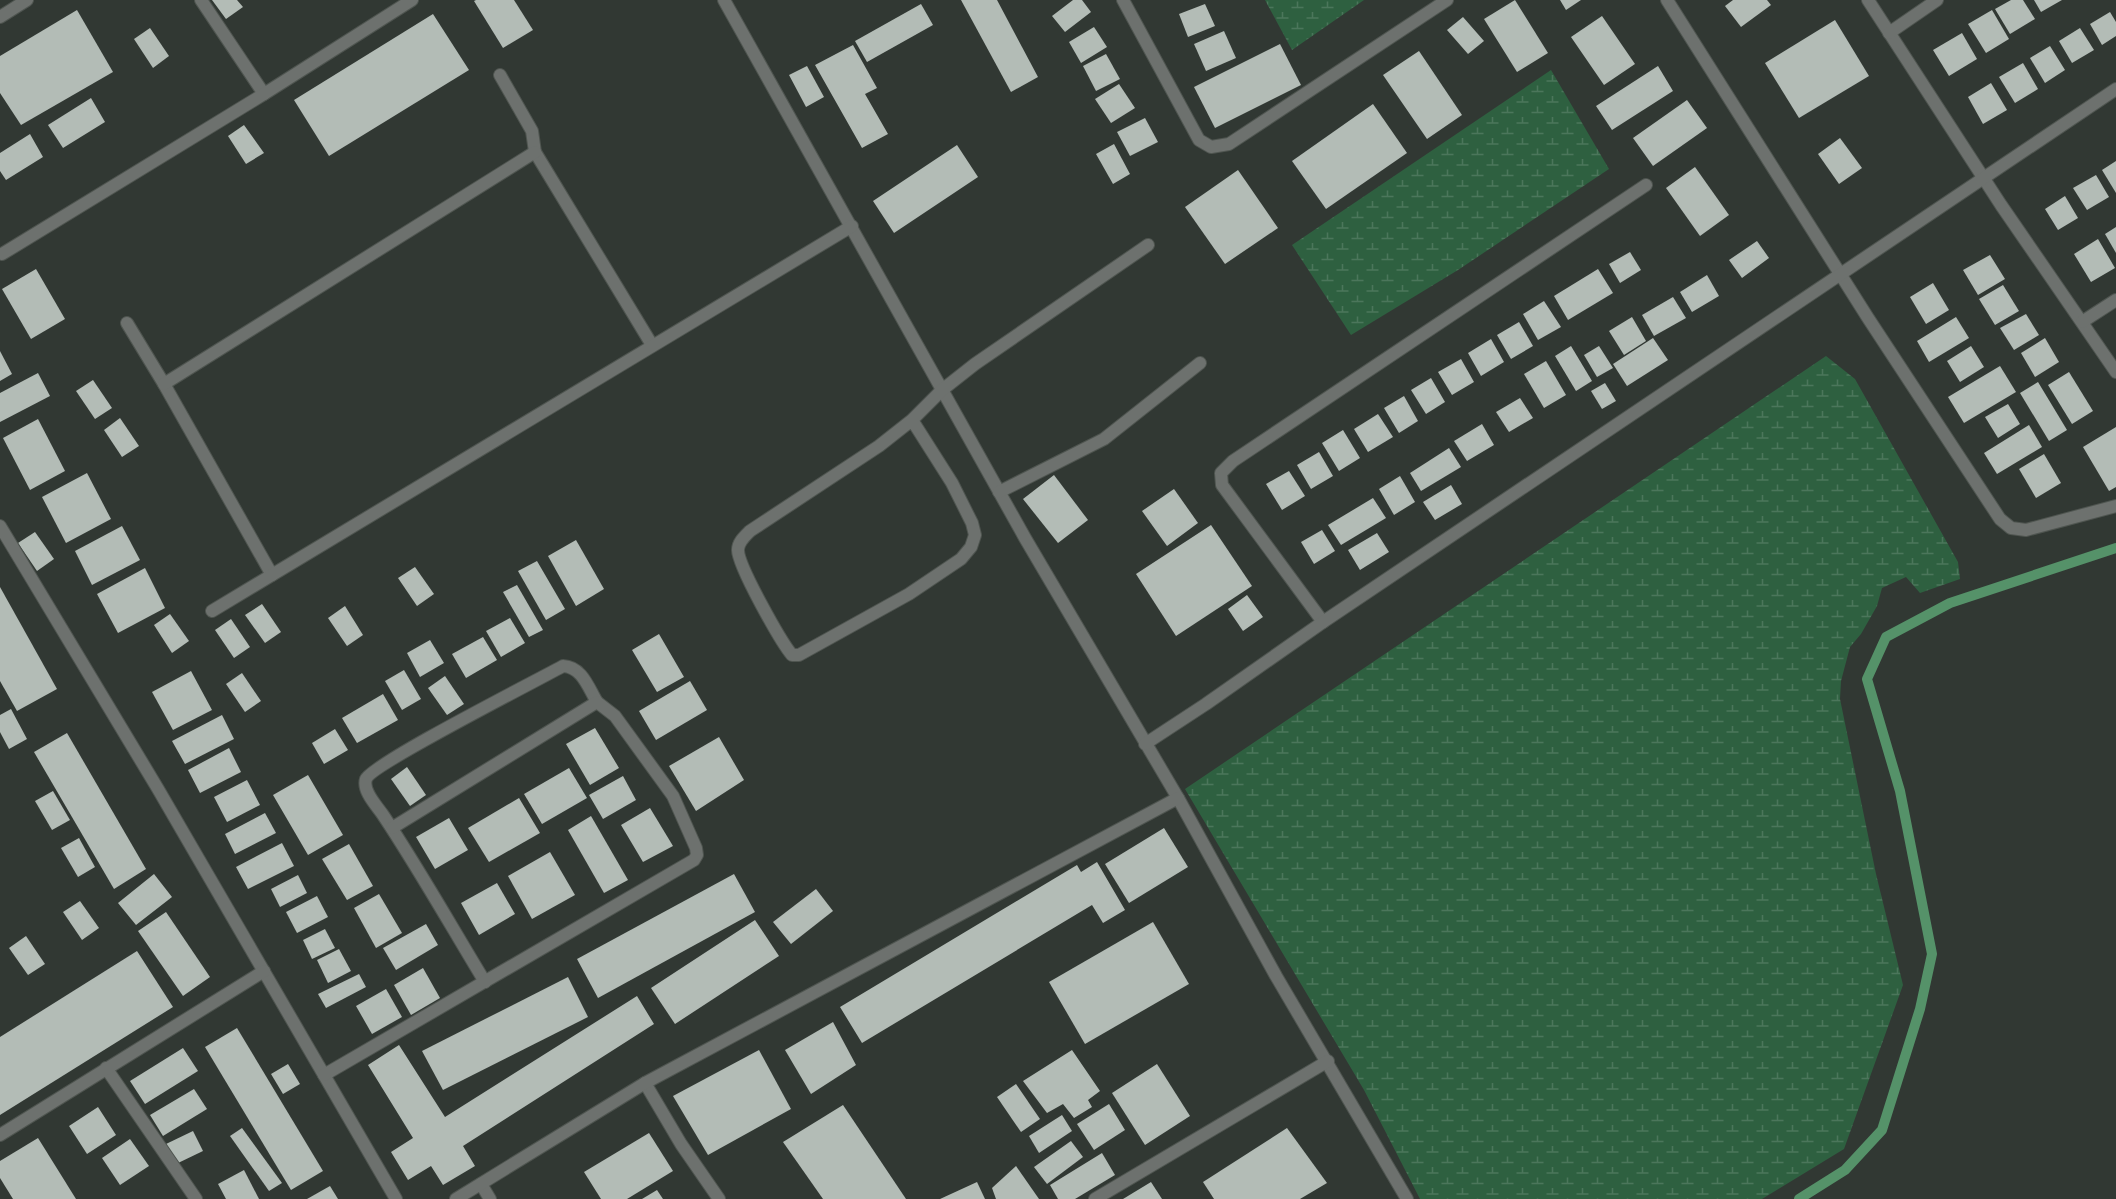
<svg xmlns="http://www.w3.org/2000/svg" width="2116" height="1199" viewBox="0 0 2116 1199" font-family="Inter,sans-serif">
  <defs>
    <pattern id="wetland-marsh" width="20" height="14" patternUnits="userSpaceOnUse" patternTransform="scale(1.5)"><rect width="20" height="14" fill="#2e6040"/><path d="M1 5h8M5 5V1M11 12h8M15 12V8" fill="none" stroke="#4b765b"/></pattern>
  </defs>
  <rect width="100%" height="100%" fill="#313833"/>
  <g fill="url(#wetland-marsh)">
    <polygon points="1265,0 1364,0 1292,50"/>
    <polygon points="1551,70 1609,169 1458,270 1351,335 1292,245"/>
    <polygon points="1826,356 1855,379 1958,562 1960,579 1920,593 1906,577 1882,588 1877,606 1861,634 1850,647 1841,681 1840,699 1876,874 1903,985 1844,1149 1762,1199 1420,1199 1364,1090 1185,789"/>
  </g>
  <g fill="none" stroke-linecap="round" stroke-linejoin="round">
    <polyline stroke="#559269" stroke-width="10" points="1799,1199 1845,1170 1882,1130 1920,1009 1932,954 1900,791 1867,679 1886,637 1950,603 2116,548"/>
  </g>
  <g fill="#b3bcb6">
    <polygon points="212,0 237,0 243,7 226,19"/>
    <polygon points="476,0 514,0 533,30 503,48 474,1"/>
    <polygon points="961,0 997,0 1038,77 1011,92"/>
    <polygon points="1073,0 1082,0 1091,12 1065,32 1052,16"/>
    <polygon points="1515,0 1548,53 1517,72 1484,19"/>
    <polygon points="1560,0 1581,0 1566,10"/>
    <polygon points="1733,0 1767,0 1771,5 1741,27 1725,6"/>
    <polygon points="2011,0 2023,0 2035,19 2010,34 1995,9"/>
    <polygon points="2034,0 2062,0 2041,12"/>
    <polygon points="921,4 933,25 867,62 855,41"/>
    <polygon points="1205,4 1215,26 1188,37 1179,14"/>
    <polygon points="77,10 113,72 21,125 0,93 0,56"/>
    <polygon points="1992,10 2009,39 1986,53 1968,24"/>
    <polygon points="2110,12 2116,22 2116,36 2102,45 2090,24"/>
    <polygon points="433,14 469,70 329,156 294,100"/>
    <polygon points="1602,16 1635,64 1604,85 1571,37"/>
    <polygon points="1463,17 1484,41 1468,54 1447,30"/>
    <polygon points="1835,20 1869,76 1799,118 1765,63"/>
    <polygon points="1094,27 1107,47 1081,63 1069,42"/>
    <polygon points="150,28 169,56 153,68 134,39"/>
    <polygon points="2080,28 2094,50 2072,63 2059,41"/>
    <polygon points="1224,31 1236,58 1206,71 1194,44"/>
    <polygon points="1962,33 1977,59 1949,76 1933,50"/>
    <polygon points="1280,44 1301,85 1215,128 1194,87"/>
    <polygon points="853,45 877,88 865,94 888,134 862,148 815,65"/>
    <polygon points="2050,46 2065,70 2045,83 2030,58"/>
    <polygon points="1419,51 1462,115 1427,139 1383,75"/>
    <polygon points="1106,54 1120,79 1096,91 1083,66"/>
    <polygon points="2023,63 2038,89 2015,103 1999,77"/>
    <polygon points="807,66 824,97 806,107 789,75"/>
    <polygon points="1658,66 1673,91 1612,130 1596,106"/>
    <polygon points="1991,83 2007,110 1983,124 1968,97"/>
    <polygon points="1119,84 1135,108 1111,123 1095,99"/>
    <polygon points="91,98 105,122 63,148 48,125"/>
    <polygon points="1687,100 1707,128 1653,166 1633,138"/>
    <polygon points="1373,104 1407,153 1326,209 1292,161"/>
    <polygon points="1145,118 1158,142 1130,156 1117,132"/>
    <polygon points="244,125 264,153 246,164 228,136"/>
    <polygon points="30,134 43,157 6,180 0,171 0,153"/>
    <polygon points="1840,138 1862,168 1839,184 1818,154"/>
    <polygon points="1114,144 1130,174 1113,184 1096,154"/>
    <polygon points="957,145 978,177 894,233 873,201"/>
    <polygon points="2116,161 2116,193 2102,170"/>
    <polygon points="1695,167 1729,215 1700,236 1666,188"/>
    <polygon points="1238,170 1278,228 1225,264 1185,207"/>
    <polygon points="2096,175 2109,197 2087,210 2073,188"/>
    <polygon points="2065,196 2078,218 2058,230 2045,209"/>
    <polygon points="2116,227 2116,253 2105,234"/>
    <polygon points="2098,239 2115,268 2091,282 2074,254"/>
    <polygon points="1757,241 1769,258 1742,278 1729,260"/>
    <polygon points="1630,252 1641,270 1620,283 1609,264"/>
    <polygon points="1990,255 2005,279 1978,295 1963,270"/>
    <polygon points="36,269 65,319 31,339 2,289"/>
    <polygon points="1598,269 1613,293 1568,320 1554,296"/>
    <polygon points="1707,275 1719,296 1692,312 1680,292"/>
    <polygon points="1933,283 1949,310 1926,324 1910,297"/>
    <polygon points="2003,285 2019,311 1995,325 1979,299"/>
    <polygon points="1673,297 1686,318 1654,336 1642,315"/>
    <polygon points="1544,301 1561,327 1538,340 1523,314"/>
    <polygon points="2026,314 2039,335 2014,350 2000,328"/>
    <polygon points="1632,317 1646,341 1624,355 1609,331"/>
    <polygon points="1956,317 1969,338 1929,362 1917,341"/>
    <polygon points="1519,322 1533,346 1511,359 1497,335"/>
    <polygon points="1653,338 1668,360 1627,386 1613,364"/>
    <polygon points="2045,338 2059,362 2035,377 2021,353"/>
    <polygon points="1491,339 1504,362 1481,376 1468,353"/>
    <polygon points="1571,346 1592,381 1576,391 1555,356"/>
    <polygon points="1599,346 1613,368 1597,377 1584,355"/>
    <polygon points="1971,346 1984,367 1960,382 1947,361"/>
    <polygon points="0,351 12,374 0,381"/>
    <polygon points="1461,359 1474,382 1452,395 1438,372"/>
    <polygon points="1546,361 1566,395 1544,408 1524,374"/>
    <polygon points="2000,366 2016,392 1964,423 1948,397"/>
    <polygon points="2069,372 2093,411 2072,424 2048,385"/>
    <polygon points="38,373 50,396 0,422 0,393"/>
    <polygon points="1431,378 1445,402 1426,414 1411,390"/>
    <polygon points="93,380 112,408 95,419 76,391"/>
    <polygon points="2038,382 2067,430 2049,441 2020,393"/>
    <polygon points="1605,383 1616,401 1602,409 1591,391"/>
    <polygon points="1404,396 1418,421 1399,433 1384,408"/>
    <polygon points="1520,398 1533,418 1509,432 1496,412"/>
    <polygon points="2008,404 2020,424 1998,438 1985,417"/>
    <polygon points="1378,414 1393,437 1368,452 1354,429"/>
    <polygon points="120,418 139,446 122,457 104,430"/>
    <polygon points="38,419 65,471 30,490 3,438"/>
    <polygon points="1482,424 1494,445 1467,461 1454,441"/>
    <polygon points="2029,425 2042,447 1997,474 1984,453"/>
    <polygon points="2116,427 2116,487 2109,491 2083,447"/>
    <polygon points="1343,430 1360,458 1339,471 1322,443"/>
    <polygon points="1449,448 1461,467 1421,491 1410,473"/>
    <polygon points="1319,452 1333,476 1311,489 1297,465"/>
    <polygon points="2044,454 2061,483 2036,498 2019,469"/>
    <polygon points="1289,471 1305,496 1282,510 1266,484"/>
    <polygon points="87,473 111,519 66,543 42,497"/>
    <polygon points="1054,475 1088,520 1058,543 1023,499"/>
    <polygon points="1400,476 1415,502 1394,515 1379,489"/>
    <polygon points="1451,485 1462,504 1435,520 1423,502"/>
    <polygon points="1174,489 1198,523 1167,546 1142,511"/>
    <polygon points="1373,498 1386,518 1341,545 1328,525"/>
    <polygon points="1211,525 1252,586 1176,636 1136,574"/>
    <polygon points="122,526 140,560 92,585 75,551"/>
    <polygon points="1322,530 1335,551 1314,564 1301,542"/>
    <polygon points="35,532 54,559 37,571 18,543"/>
    <polygon points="1377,533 1389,552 1360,570 1348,550"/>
    <polygon points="576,540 604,589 576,606 548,556"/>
    <polygon points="537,561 565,609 546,620 518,571"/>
    <polygon points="415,567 434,594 417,606 398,578"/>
    <polygon points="145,568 165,608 118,633 97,594"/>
    <polygon points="517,585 543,630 529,637 503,592"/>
    <polygon points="0,587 57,689 17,711 0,681"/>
    <polygon points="1247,595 1263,617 1243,631 1228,609"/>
    <polygon points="262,604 281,632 265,643 245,615"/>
    <polygon points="345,606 363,635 347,646 328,618"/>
    <polygon points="170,614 189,641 172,653 154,625"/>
    <polygon points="510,618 525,643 501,657 486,631"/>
    <polygon points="231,619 250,647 234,658 215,630"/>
    <polygon points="659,634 684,677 657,692 632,650"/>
    <polygon points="483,637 497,660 466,678 452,654"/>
    <polygon points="430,640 444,663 420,677 407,653"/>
    <polygon points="404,670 421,699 402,710 385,681"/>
    <polygon points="191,671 212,710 173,730 152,692"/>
    <polygon points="242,673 261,701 245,712 226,684"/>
    <polygon points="445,676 464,704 447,715 428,688"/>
    <polygon points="690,681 707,710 656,740 639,711"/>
    <polygon points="383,694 398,720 357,743 342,718"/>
    <polygon points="11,709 27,739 9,749 0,732 0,715"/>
    <polygon points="222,715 234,739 185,764 172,741"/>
    <polygon points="595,728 619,768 590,785 566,744"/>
    <polygon points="335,729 348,750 324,764 312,743"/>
    <polygon points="67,733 146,869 114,889 34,752"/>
    <polygon points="719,737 744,780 696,811 669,766"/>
    <polygon points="229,748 241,772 200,793 188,770"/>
    <polygon points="407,767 426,795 410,806 391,779"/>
    <polygon points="569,768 587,798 542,824 524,794"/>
    <polygon points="308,775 343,835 308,855 273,795"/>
    <polygon points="623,776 636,800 603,819 589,795"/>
    <polygon points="247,780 260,805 227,822 214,797"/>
    <polygon points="53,791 70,820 52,830 35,801"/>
    <polygon points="519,798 540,833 489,862 468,828"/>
    <polygon points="650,808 673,846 643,862 621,825"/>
    <polygon points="265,813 276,833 235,854 225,834"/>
    <polygon points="591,816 628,880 604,893 568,830"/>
    <polygon points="449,818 468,850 435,869 416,837"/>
    <polygon points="1164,828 1188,867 1129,903 1105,864"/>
    <polygon points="79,838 95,867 78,877 61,848"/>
    <polygon points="282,843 294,866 248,889 236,867"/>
    <polygon points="349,844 373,886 347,900 322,859"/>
    <polygon points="550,852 575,895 532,919 508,876"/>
    <polygon points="1097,862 1125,910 1103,923 1092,905 862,1043 840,1007 1077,865 1081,872"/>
    <polygon points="154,874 172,897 136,925 118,903"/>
    <polygon points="734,874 755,912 598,998 577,959"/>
    <polygon points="298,875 307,893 280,907 271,889"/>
    <polygon points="497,883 515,914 479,935 461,903"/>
    <polygon points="816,889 833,911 791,944 773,922"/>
    <polygon points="379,894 402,933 376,948 354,908"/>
    <polygon points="317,896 328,917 297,933 286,912"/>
    <polygon points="80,901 99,928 82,940 63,912"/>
    <polygon points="166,912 210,977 183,996 138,931"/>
    <polygon points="755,920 779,956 675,1024 651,988"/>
    <polygon points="1153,922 1189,984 1085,1044 1049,982"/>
    <polygon points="426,924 438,945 396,970 383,948"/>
    <polygon points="325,929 335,948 312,959 303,940"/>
    <polygon points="26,936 45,964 28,975 9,948"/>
    <polygon points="339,949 351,971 328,983 317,960"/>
    <polygon points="137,951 173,1007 0,1115 0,1037"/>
    <polygon points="423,968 440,998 411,1015 394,985"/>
    <polygon points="359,974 366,987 326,1008 318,994"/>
    <polygon points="568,977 588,1017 443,1090 422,1051"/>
    <polygon points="386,989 402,1017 372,1034 356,1006"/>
    <polygon points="637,996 654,1024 463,1146 475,1166 443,1185 431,1166 408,1180 391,1152 413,1138 368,1065 399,1045 445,1117"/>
    <polygon points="833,1022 856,1065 811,1094 785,1050"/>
    <polygon points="237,1028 323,1171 291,1190 205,1047"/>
    <polygon points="183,1048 198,1071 145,1104 130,1081"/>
    <polygon points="759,1050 791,1109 708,1155 673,1096"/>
    <polygon points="1072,1050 1100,1091 1088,1100 1092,1107 1074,1118 1063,1104 1047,1113 1023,1081"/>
    <polygon points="288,1064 300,1084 283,1094 271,1074"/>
    <polygon points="1157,1064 1190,1116 1145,1145 1112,1093"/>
    <polygon points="1016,1084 1040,1119 1021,1132 997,1097"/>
    <polygon points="194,1089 207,1109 163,1136 150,1115"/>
    <polygon points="1109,1104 1125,1130 1094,1150 1077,1124"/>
    <polygon points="843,1105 906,1199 823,1199 783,1142"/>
    <polygon points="98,1107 116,1135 87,1154 69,1126"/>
    <polygon points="1062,1115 1072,1131 1039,1153 1029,1136"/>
    <polygon points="242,1128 282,1183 269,1191 230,1136"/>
    <polygon points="1287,1128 1327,1183 1300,1199 1214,1199 1203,1182"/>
    <polygon points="193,1131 203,1151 176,1164 166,1144"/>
    <polygon points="649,1133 673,1171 627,1199 601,1199 584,1172"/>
    <polygon points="38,1138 76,1199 13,1199 0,1178 0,1161"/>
    <polygon points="130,1139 149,1166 120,1185 102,1158"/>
    <polygon points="1071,1141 1083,1157 1047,1184 1034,1167"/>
    <polygon points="1102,1153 1115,1175 1075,1199 1058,1199 1050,1185"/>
    <polygon points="1016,1166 1039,1199 996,1199 992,1188"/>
    <polygon points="244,1170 259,1199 226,1199 218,1184"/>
    <polygon points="977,1182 985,1199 940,1199"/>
    <polygon points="1151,1182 1162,1199 1123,1199"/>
    <polygon points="330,1186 338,1199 307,1199"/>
    <polygon points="657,1190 663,1199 642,1199"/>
  </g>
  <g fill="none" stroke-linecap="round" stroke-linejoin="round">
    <defs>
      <g id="street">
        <polyline points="201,0 264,94"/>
        <polyline points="724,0 1025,538 1178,798 1276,976 1407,1199"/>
        <polyline points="1123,0 1199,140 1211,147 1229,144 1447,0"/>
        <polyline points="1667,0 1868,318 2000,519 2011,528 2026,530 2116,506"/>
        <polyline points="1868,0 2001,205 2116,372"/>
        <polyline points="0,17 27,0"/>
        <polyline points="1889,33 1937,0"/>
        <polyline points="500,75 532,131 535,152 652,345"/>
        <polyline points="2,254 264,94 412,0"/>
        <polyline points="2082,322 2116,300"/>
        <polyline points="127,323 164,384 272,575"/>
        <polyline points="164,384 535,152"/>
        <path d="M912,420L952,483L972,523L975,535L971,547L961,559L909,594L799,655H792C781,642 738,566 738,550C738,542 745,536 750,531L879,446L912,420L942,390L975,364L1148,245"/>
        <polyline points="999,492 1104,439 1200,363"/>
        <polyline points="0,526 158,789 396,1199"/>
        <polyline points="212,611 852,226"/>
        <polyline points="1323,622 1222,485 1221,473 1233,461 1646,185"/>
        <polyline points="1145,744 1206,704 1323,622 2116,89"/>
        <path d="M485,982C451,926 419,869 383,815C377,806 362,791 366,779C372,764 538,680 563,666C582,667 588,687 597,702"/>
        <polyline points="106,1068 196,1199"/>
        <polyline points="324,1075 694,860 697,855 696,848 673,796 615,716 597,702 392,828"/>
        <polyline points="645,1083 681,1144 719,1199"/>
        <polyline points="0,1135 264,971"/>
        <polyline points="481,1184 490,1199"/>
        <polyline points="456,1199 645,1083 1178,798"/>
        <polyline points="1095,1199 1328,1061"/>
      </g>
    </defs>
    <use href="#street" stroke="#4f5550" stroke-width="14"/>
    <use href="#street" stroke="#6d716e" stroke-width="12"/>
  </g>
</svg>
